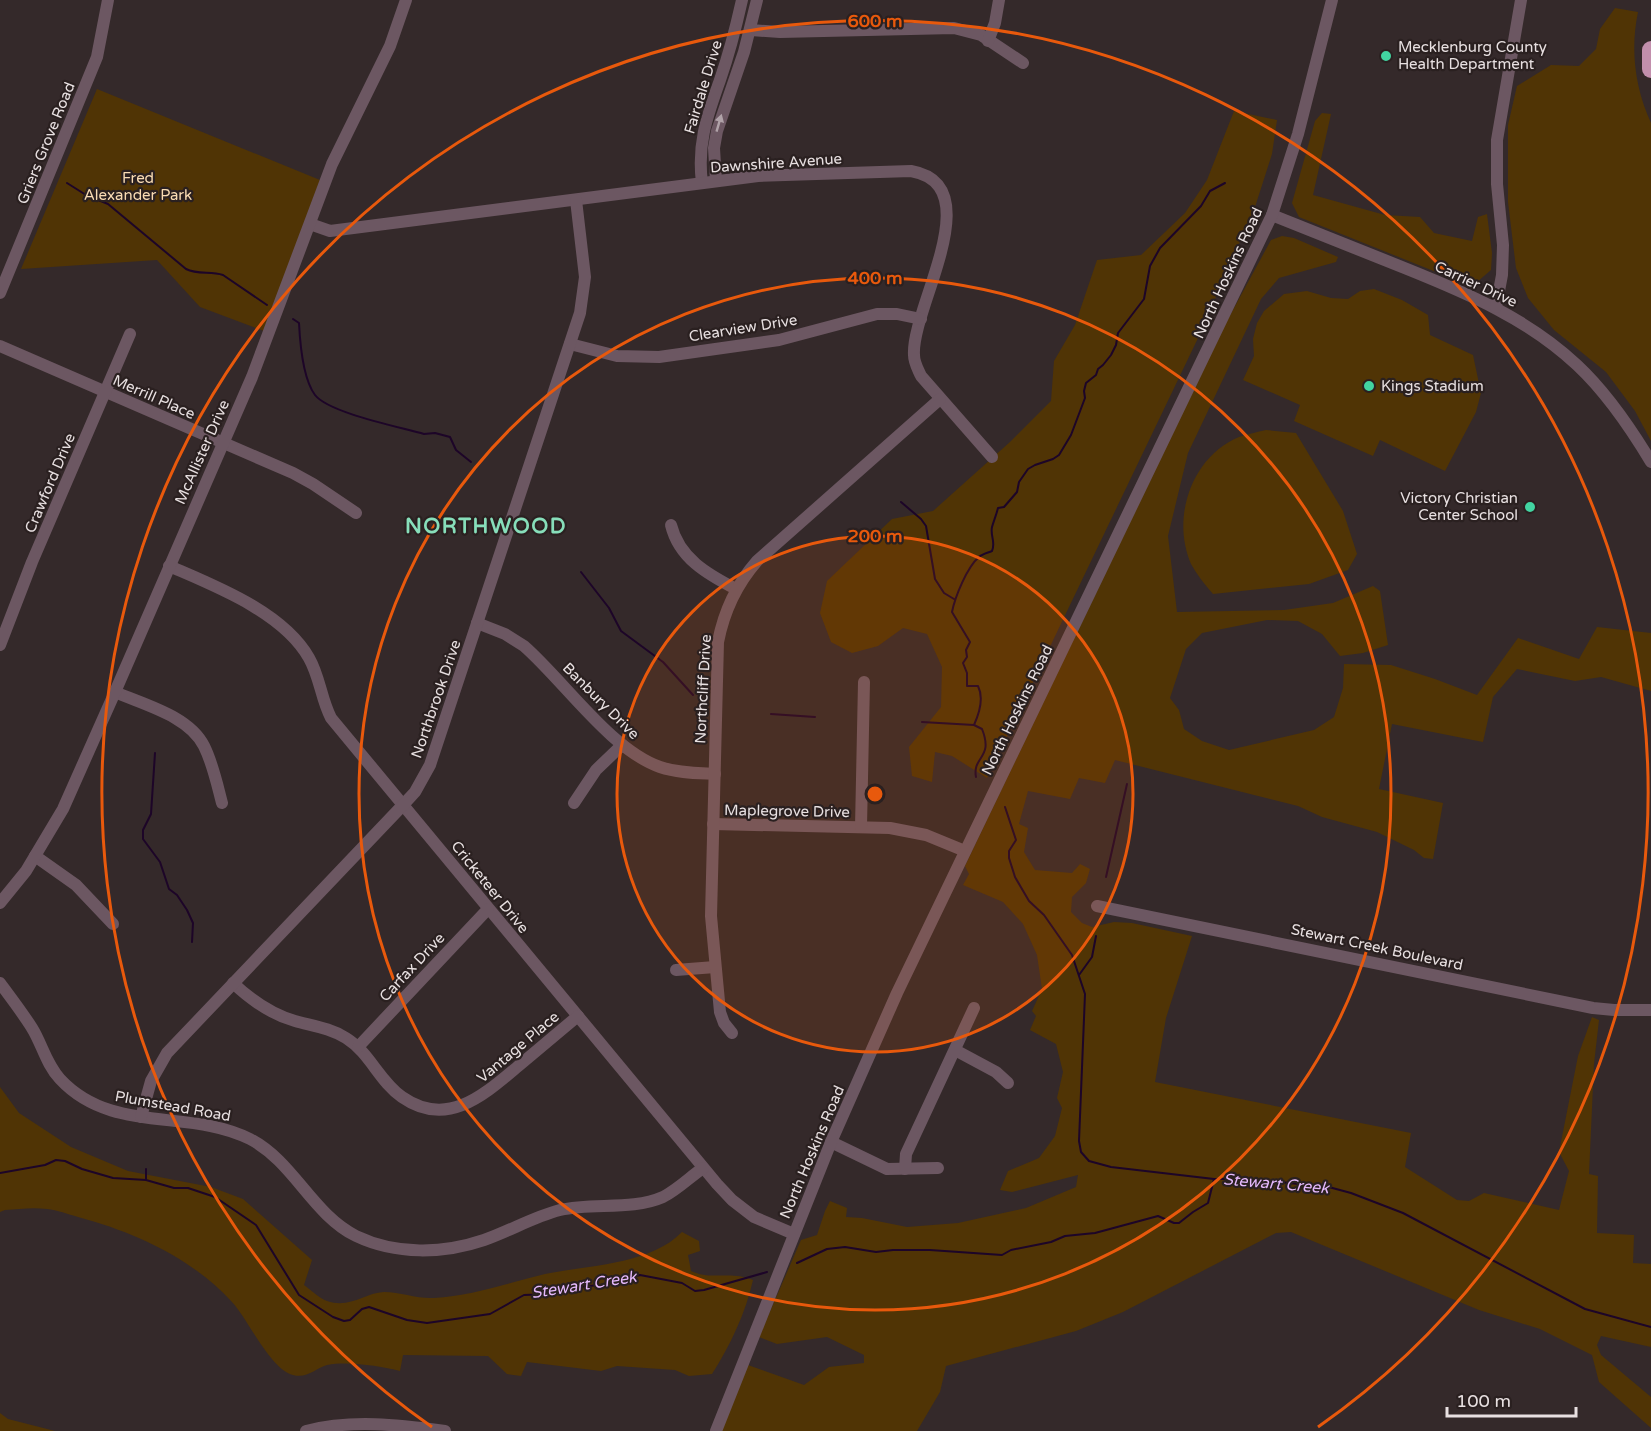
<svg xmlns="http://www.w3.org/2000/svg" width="1651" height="1431" viewBox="0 0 1651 1431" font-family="'Varela Round',sans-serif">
  <rect width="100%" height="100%" fill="#34292a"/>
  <g fill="#503405">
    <path d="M1615,8L1638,12C1630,50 1635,88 1651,123V441L1635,411L1606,372L1554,330L1528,298L1516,268L1508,202V125L1517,86L1551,65L1579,66L1596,49L1600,29Z"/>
    <polygon points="97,89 320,180 264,331 200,307 157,260 21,269"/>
    <polygon points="1234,111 1277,120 1272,154 1255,207 1199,336 987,778 952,756 935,752 932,782 912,776 909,747 941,707 942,667 927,634 903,628 878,646 852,653 831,642 820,613 827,581 892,519 933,511 1010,442 1051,401 1054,361 1075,325 1097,260 1141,255 1185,213 1207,180"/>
    <polygon points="1322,113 1331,114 1313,195 1385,215 1420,217 1434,233 1472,241 1478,217 1487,214 1492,253 1491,270 1477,282 1456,280 1299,217 1292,203 1315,121"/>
    <polygon points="1282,236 1294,238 1338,257 1336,262 1279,278 1261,299 1188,453 1168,536 1177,612 1284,610 1333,603 1373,586 1380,591 1388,645 1363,653 1340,656 1322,634 1298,621 1267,620 1202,633 1186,649 1170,698 1179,710 1184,729 1202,741 1229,750 1314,730 1334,717 1343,688 1344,664 1391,665 1435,679 1477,695 1518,638 1579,659 1597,627 1651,633 1651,691 1601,677 1575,681 1517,669 1493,697 1483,742 1392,724 1379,789 1443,803 1433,859 1424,858 1414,850 1377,832 1322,817 1298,806 1115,760 1105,783 1079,778 1070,799 1028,791 1019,824 1028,828 1024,852 1035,870 1072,873 1080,864 1090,869 1086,883 1072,897 1071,912 1082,923 1092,927 1114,922 1132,923 1192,936 1166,1018 1155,1082 1411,1133 1405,1167 1457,1200 1469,1201 1484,1193 1559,1210 1569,1171 1559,1152 1578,1056 1592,1017 1599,1020 1594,1064 1589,1174 1598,1176 1597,1233 1634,1235 1633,1263 1651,1264 1651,1347 1601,1336 1597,1345 1601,1355 1651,1397 1651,1428 1599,1382 1592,1355 1540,1329 1479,1310 1291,1232 1276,1233 1123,1312 1076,1331 946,1366 940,1392 917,1431 721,1431 748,1365 804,1385 829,1367 864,1363 864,1355 827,1337 777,1344 759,1337 801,1240 817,1235 825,1211 830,1201 847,1208 846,1217 862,1218 907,1227 958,1223 1026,1208 1076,1187 1078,1175 1012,1192 1000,1190 1008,1171 1039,1158 1055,1136 1062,1108 1057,1098 1063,1072 1056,1044 1030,1030 1036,1016 1032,1011 1042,989 1037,955 1023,924 1003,902 963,885 969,874 965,866 1222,330 1271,240"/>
    <polygon points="1374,289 1402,300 1428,315 1430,335 1473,355 1481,393 1476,412 1445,471 1380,440 1373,456 1294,421 1300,405 1243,380 1254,356 1253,339 1257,323 1264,311 1284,294 1307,291 1331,298 1348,299 1360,291"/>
    <path d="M1266,430L1296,433L1343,511L1357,554L1348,570L1309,584L1213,594C1205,585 1197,575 1191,564C1171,518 1191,457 1239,437C1248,434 1257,432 1266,430Z"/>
    <path d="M0,1087L19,1113L71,1147L128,1171L211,1187L243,1199L312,1260L304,1285C311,1290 319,1298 327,1301C350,1309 364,1293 384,1292C401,1292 417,1299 434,1298C472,1296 508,1283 545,1274C588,1265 650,1265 682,1232L699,1241L700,1251L688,1255L691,1271C712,1281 730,1270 753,1280C746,1312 730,1346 712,1374L689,1376L675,1370L617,1366L601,1371L527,1362L521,1376L507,1374L488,1356L403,1355L400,1371C380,1366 348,1361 327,1365C316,1368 307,1379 293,1375C270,1369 248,1319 232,1302C192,1258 134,1232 78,1217C68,1214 57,1210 47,1209C33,1207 19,1209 5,1210L0,1212Z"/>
    <polygon points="0,1413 8,1419 55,1431 0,1431"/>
  </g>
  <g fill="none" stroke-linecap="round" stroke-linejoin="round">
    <g stroke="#1d0528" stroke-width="2">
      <path d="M67,183L86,195L108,204L186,269C198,275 210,271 223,275L267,305"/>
      <path d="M293,319L299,323C300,343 303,379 315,395C329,413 400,427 424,434L435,433L450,437L456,450L471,462"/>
      <polyline points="901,502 921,519 926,526 935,579 944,593 954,599"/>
      <polyline points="581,572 609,608 621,631 663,662 693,695"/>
      <polyline points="771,714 815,717"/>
      <path d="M922,722L974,725L982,729C994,759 972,756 976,777"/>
      <path d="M974,725C979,714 984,698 978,686H967V673L963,663L967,657L966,650L970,642L952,612C955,597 967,567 979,557C982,554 987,553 992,551C996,542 990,536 992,527C994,520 996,516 998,508L1004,507L1017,492L1019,482L1028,469L1035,465L1053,459L1059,455L1071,435L1085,398L1084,391L1086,383L1096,375L1098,369L1103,365L1111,355L1116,345L1118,333L1144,299L1150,266L1160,248L1201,206L1210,191L1225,183"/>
      <polyline points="155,753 151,814 143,830 143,839 160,862 169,889 177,895 187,910 193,923 192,942"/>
      <polyline points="1005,807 1016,840 1009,851 1009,858 1015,877 1029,901 1044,915 1072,955 1085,994 1079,1141 1081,1152 1089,1161 1111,1167 1214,1179 1252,1179 1308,1185 1325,1186 1351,1193 1403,1213 1585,1309 1651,1327"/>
      <polyline points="1106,877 1127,784"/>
      <polyline points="1079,975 1092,957 1096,936"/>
      <polyline points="0,1173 45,1165 56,1160 65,1161 82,1169 113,1178 146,1180 174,1188 188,1188 215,1197 256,1225 299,1295 333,1317 344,1321 350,1320 362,1309 369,1307 407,1320 427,1323 490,1314 524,1295 550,1294 579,1287 609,1284 640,1275 682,1283 695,1291 704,1290 767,1272"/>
      <polyline points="146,1180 146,1169"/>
      <polyline points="797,1263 827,1249 845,1247 876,1252 893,1250 930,1250 1002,1255 1011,1250 1051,1242 1065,1236 1095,1233 1158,1216 1174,1223 1179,1223 1193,1212 1208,1203 1214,1179"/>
    </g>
    <g stroke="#6c5762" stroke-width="12">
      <polyline points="751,30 780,32 954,28 981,35 1023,63"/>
      <polyline points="988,41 995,23 999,0"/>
      <polyline points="716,181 714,148 717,131 744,52 757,0"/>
      <path d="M702,183C697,143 707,117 720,80C729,54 736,27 742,0"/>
      <path d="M1272,215C1317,233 1362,251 1407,269C1469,294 1528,319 1577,365C1607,393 1630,427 1651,462"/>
      <path d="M310,224L330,231L758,176L911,171C991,185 911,308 914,355C914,363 918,369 921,376L992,457"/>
      <polyline points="0,293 97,57 108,0"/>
      <polyline points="1496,307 1502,275 1503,245 1497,184 1497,140 1521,0"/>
      <polyline points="570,344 617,356 659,357 779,340 877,314 897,314 921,319"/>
      <polyline points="0,346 293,473 313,484 356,513"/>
      <path d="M671,525C679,558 707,574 736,589"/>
      <path d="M169,566C215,586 283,612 309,658C320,677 321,699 331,718L717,1184L732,1200L754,1217L794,1234"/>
      <path d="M477,623L505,634L524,646C564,681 611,750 660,767C678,773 697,773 715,774"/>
      <polyline points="0,645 32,562 130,334"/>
      <path d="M115,692C145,705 189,716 204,746C213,764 217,784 222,803"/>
      <polyline points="574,803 596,770 622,745"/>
      <polyline points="713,824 890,828 926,835 965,851"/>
      <polyline points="861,827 864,682"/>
      <polyline points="35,856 76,885 113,924"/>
      <polyline points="0,903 26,871 63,809 115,692 252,377 332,164 390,46 406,0"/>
      <polyline points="1097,906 1593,1008 1614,1010 1651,1010"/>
      <polyline points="676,970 715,967"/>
      <path d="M0,983C11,998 22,1012 32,1028C42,1044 46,1064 60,1079C112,1135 189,1108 250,1139C294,1162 312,1214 356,1236C396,1255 443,1254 484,1240C510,1231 533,1217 560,1210C593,1202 631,1211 663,1197C677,1190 690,1177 703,1168"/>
      <path d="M233,983C251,1000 270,1014 295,1021C313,1026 330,1028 346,1038C370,1053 379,1081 402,1097C449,1130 487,1092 522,1063C540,1048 559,1032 578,1016"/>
      <path d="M732,1033L724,1023L720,1012L711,916L718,642C724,611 736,585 757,561L940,399"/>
      <polyline points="358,1047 488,909"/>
      <polyline points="955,1050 996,1072 1008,1083"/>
      <polyline points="141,1117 151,1081 167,1053 403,805 415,792 430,765 580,313 585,277 576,200"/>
      <polyline points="831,1142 887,1169 938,1168"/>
      <polyline points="905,1169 906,1154 974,1008"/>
      <path d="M306,1431C352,1419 399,1425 445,1431"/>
      <polyline points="716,1431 831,1142 897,993 1272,215 1298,134 1332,0"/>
    </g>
    <polyline stroke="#c28fac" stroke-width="18" points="1651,50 1651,69"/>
  </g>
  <defs><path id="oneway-solid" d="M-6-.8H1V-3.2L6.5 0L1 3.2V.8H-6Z" transform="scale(1.5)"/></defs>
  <use fill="#b0a2a8" href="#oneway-solid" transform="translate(719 123) rotate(-74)"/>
  <circle cx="875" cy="794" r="258" fill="#e8590c" fill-opacity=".12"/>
  <g fill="none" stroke="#e8590c" stroke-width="3">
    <circle cx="875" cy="794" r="258"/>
    <circle cx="875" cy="794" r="516"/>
    <path d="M432 1427A773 773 0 1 1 1318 1427"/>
  </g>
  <g fill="#42d4a1" stroke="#2a2020" stroke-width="2">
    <circle cx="1386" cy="56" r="6"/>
    <circle cx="1369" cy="386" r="6"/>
    <circle cx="1530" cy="507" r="6"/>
  </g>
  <g text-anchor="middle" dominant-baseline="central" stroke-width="4.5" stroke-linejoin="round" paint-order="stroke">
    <g font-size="15" fill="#e8e0e1" stroke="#2a2020" text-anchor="start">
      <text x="1398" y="47">Mecklenburg County<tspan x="1398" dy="17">Health Department</tspan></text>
      <text x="1381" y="386">Kings Stadium</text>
      <text x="1518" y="498" text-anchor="end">Victory Christian<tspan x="1518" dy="17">Center School</tspan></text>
    </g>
    <g font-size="15" fill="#e8e0e1" stroke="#2a2020">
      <text transform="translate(703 87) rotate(-73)">Fairdale Drive</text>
      <text transform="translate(46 143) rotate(-68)">Griers Grove Road</text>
      <text transform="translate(776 163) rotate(-4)">Dawnshire Avenue</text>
      <text transform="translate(1228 273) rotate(-65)">North Hoskins Road</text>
      <text transform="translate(1476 284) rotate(25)">Carrier Drive</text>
      <text transform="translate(743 328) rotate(-9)">Clearview Drive</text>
      <text transform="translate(154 397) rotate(24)">Merrill Place</text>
      <text transform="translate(202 452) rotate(-66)">McAllister Drive</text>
      <text transform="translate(50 483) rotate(-67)">Crawford Drive</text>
      <text transform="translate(703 689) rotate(-87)">Northcliff Drive</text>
      <text transform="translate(436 699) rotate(-71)">Northbrook Drive</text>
      <text transform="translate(601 701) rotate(45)">Banbury Drive</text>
      <text transform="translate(1017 710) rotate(-64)">North Hoskins Road</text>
      <text transform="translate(787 811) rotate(1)">Maplegrove Drive</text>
      <text transform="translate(490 887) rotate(51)">Cricketeer Drive</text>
      <text transform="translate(1377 947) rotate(12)">Stewart Creek Boulevard</text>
      <text transform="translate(412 967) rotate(-47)">Carfax Drive</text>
      <text transform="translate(518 1047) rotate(-40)">Vantage Place</text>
      <text transform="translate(173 1106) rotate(10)">Plumstead Road</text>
      <text transform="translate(812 1152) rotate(-67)">North Hoskins Road</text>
    </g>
    <g font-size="15" fill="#f9dbb3" stroke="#2a2020">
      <text x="138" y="178">Fred<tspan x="138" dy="17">Alexander Park</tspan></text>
    </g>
    <g font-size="16" font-style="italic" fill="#e5b9fc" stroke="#2a2020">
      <text transform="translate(1276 1184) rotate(5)">Stewart Creek</text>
      <text transform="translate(584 1285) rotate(-9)">Stewart Creek</text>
    </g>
    <g font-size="21" font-weight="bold" letter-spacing="1.5" fill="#87deba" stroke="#2a2020">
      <text x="486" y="526">NORTHWOOD</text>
    </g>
  </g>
  <circle cx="875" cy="794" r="9" fill="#e8590c" stroke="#2a2020" stroke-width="3"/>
  <g font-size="18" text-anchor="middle" font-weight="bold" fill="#e8590c" stroke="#2a2020" stroke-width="4.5" stroke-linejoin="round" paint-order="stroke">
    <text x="875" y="27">600 m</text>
    <text x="875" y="284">400 m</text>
    <text x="875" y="542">200 m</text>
  </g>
  <path d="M1447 1407v9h129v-9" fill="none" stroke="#e8e0e1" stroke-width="3"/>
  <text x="1456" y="1407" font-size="18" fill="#e8e0e1" stroke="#2a2020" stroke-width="4.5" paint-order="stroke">100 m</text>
</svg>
